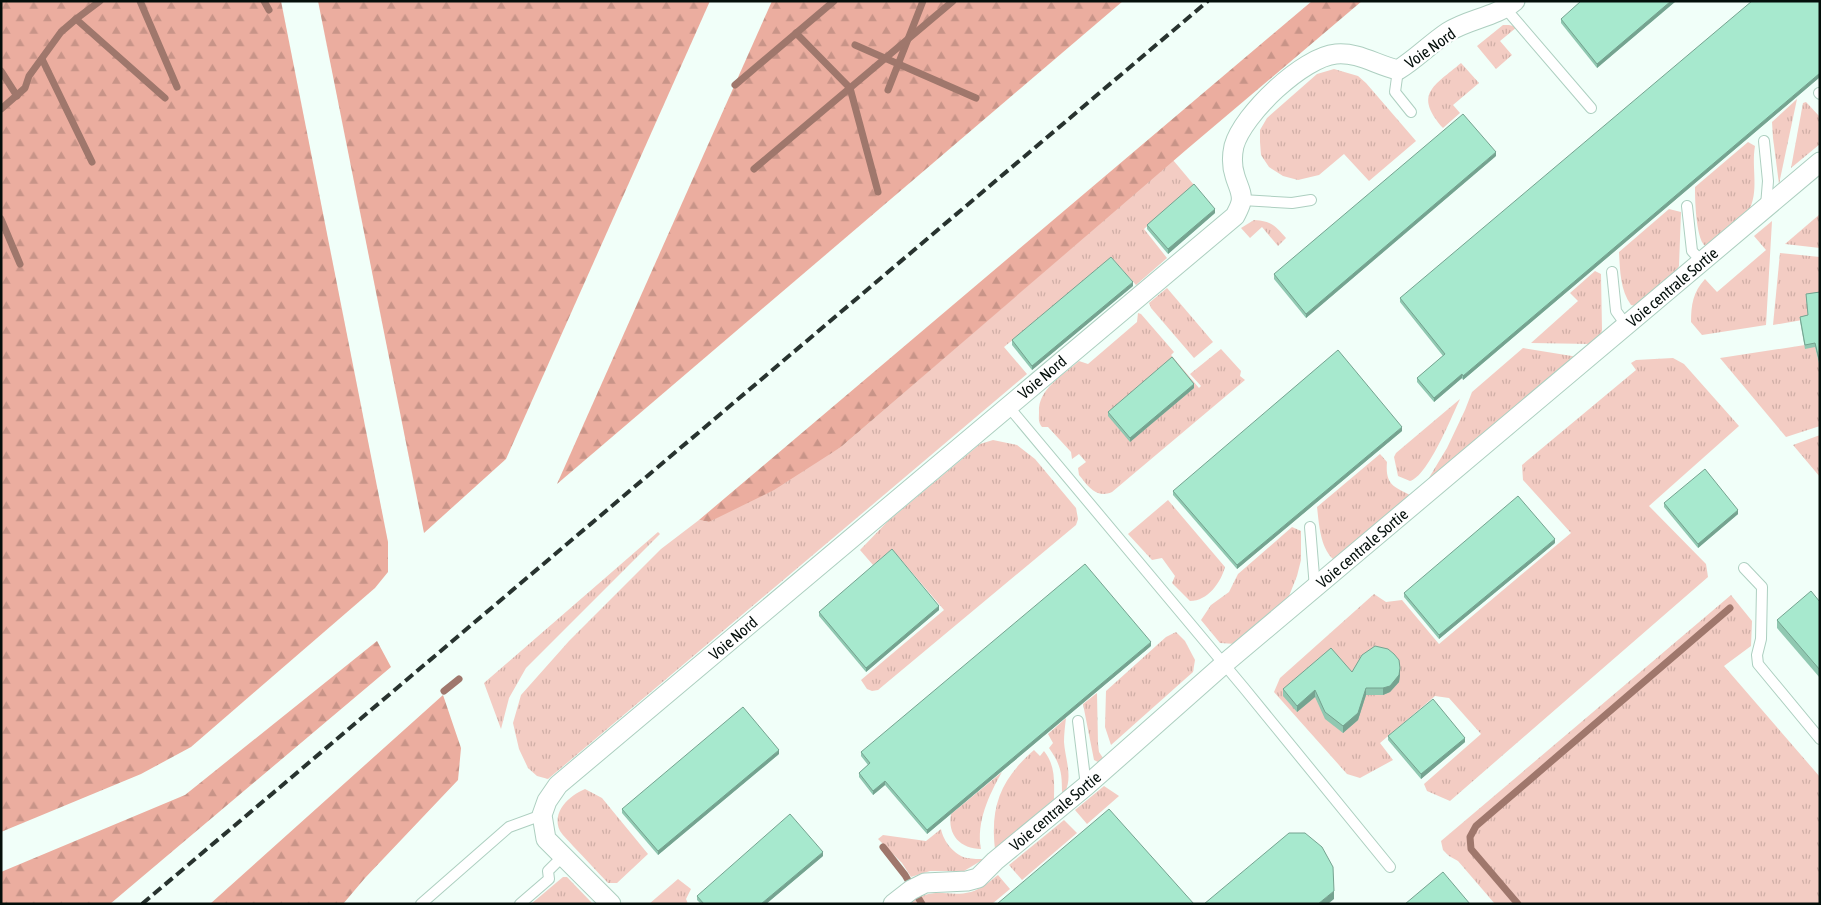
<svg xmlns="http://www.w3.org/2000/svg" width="1821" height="905" viewBox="0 0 1821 905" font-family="'Asap Condensed',sans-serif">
  <defs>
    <pattern id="grass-tufts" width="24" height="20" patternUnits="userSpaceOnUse" patternTransform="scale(1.25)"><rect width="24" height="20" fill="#f3ccc3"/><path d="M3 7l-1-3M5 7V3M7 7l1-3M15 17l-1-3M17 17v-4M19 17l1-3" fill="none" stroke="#cfaea6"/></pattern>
    <pattern id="forest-firs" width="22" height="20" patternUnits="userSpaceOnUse" patternTransform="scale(1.25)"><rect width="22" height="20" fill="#ebad9f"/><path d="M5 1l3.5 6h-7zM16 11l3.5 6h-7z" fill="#c89488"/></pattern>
  </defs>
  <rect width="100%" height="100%" fill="#f1fff9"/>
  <g fill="url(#grass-tufts)">
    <polygon points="1503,25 1509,25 1517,27 1500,41 1512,55 1496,69 1477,46"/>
    <path d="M1461,63L1479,83L1453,105L1460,113L1443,128C1413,94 1434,86 1461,63Z"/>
    <polygon points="1334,69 1358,76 1366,83 1416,141 1369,181 1344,154 1319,175 1298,180 1283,176 1269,167 1261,155 1260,142 1260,130 1267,118 1317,74"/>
    <polygon points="1797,99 1779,184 1773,138 1772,122"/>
    <polygon points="1806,102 1820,117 1820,144 1791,168 1803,103"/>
    <path d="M1748,142L1755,146C1751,168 1760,192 1748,212L1707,246L1704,245C1696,235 1695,201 1695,187Z"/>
    <polygon points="1173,160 1194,185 1144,229 1167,258 1136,285 1112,258 1004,347 1027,374 548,779 537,776 528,768 519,749 513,723 521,695 569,641 661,549 699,520 709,522 841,447"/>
    <path d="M1669,209L1681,212L1679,266L1676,271L1636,306L1631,305C1620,290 1620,269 1619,252Z"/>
    <polygon points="1820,214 1820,248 1785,244"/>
    <path d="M1254,220C1272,221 1275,226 1286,238L1278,246L1262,227L1250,238L1241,228Z"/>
    <path d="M1772,221L1766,325L1702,335L1691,322C1691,305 1693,292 1705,279L1717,292L1766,250L1754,236Z"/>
    <polygon points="1780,253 1820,257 1820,297 1808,319 1773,325"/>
    <polygon points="1595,271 1601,274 1602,330 1601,335 1592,344 1531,343 1578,301 1570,293"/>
    <polygon points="1167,288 1213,342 1194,358 1151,308 1149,303"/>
    <path d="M1138,313L1141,314L1174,352L1171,355L1199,388L1201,386L1190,374L1221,349L1241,371L1240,376L1245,380L1112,492C1096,499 1088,486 1079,475L1078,468L1086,462L1079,454L1072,459L1071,452L1048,427H1042C1038,422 1039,418 1039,412C1038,389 1063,375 1079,361L1088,364L1137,322Z"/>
    <polygon points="1805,345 1815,347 1820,367 1820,426 1786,437 1720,358"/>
    <polygon points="1523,348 1578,357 1424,486 1447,448 1465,410 1472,392"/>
    <polygon points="1673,358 1684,364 1739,426 1649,506 1706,564 1708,577 1450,801 1427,791 1424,784 1481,734 1449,698 1435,696 1380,743 1393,760 1360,778 1347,774 1274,692 1280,678 1374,594 1386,602 1402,600 1439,644 1571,533 1523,480 1522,465 1636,370 1631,363 1636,360"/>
    <path d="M1460,399C1451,418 1428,476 1410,481L1398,476L1394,457L1396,453Z"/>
    <polygon points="1820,435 1820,477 1793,445"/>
    <polygon points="993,440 1017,445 1035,459 1076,508 1078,519 1076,525 878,690 872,691 867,689 861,680 944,610 892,549 873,565 860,550 887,522 980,444"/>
    <path d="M1380,454L1387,462C1385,485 1394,487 1412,496L1336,559H1333C1320,547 1319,523 1317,507Z"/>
    <path d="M1168,500L1225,567C1221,582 1208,601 1190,601L1172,583L1175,576L1162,558L1152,560L1128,534Z"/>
    <polygon points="1292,527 1301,531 1301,560 1297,576 1287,601 1236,644 1220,643 1201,620 1211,605 1229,592 1238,574"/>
    <polygon points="658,532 660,534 526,668 509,698 501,729 484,683"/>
    <polygon points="1731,595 1752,621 1751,646 1724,666 1820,777 1820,904 1495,904 1458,861 1449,856 1443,850 1441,841"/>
    <polygon points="1176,632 1185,641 1195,660 1193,672 1111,745 1105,727 1106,691 1166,637"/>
    <polygon points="1097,693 1098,744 1099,752 1103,758 1098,762 1094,760 1083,704"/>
    <path d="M1066,718C1065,726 1064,734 1064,742C1065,758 1073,777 1065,792L1062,793C1062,773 1061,765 1049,748L1053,743L1048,734Z"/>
    <path d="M1034,750L1040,756L1044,751C1056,766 1054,782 1054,799L995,849C990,806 1001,779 1034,750Z"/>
    <path d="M1002,772C989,795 976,822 981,849C961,849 947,835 951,814Z"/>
    <polygon points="1104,786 1119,796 1087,824 1075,810"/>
    <path d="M585,789L602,798L648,854L617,883H608C596,871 585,858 573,846C569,841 563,836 560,831C551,812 569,796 585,789Z"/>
    <polygon points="1064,820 1077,833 1022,880 1009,865"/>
    <path d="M941,829C943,841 955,856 967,858C973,859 979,859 984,859L964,871H930L911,877L902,863L878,839L883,835L926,841Z"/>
    <path d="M998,875L1010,889L992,904H910C932,885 947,898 971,892C981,889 989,882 998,875Z"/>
    <polygon points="563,877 567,877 593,904 531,904"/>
    <polygon points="678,879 691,889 686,899 688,904 649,904"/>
  </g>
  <g fill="url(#forest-firs)">
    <polygon points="1,1 281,1 388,542 388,572 375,588 191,747 141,774 1,832"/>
    <polygon points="318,1 710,1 506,459 424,533"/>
    <polygon points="772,1 1123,1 557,484"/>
    <polygon points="1312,1 1362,1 1186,150 841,447 774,490 709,522 699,520"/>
    <polygon points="377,641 391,667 110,904 1,904 1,872 185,795"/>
    <polygon points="443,695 461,748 458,780 365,878 343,904 210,904"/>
  </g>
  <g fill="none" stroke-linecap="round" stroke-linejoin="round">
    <g stroke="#9f776c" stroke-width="7">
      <polyline points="140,1 177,87"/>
      <polyline points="264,1 269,10"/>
      <polyline points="76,19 165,98"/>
      <polyline points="796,33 850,88 878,192"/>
      <polyline points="855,45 976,98"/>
      <polyline points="42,59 92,162"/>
      <polyline points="1,71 17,96"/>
      <polyline points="735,85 834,1"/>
      <polyline points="888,90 923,1"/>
      <polyline points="1,109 25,88 29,76 61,32 76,19 100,1"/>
      <polyline points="754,169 953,1"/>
      <polyline points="1,219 20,264"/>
      <polyline points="444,691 459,679"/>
      <polyline points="883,847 905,875 922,904"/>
      <polyline points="1518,904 1471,849 1470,837 1476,826 1730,608"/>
    </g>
    <defs>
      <g id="service">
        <polyline points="1506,9 1591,108"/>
        <polyline points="1398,70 1395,92 1411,112"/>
        <polyline points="1819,93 1820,94"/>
        <polyline points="1764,141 1768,181 1766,206"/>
        <polyline points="1242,200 1292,203 1311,200"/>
        <polyline points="1687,206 1692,251 1702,262"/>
        <polyline points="1612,272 1616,311 1626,325"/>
        <polyline points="1008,406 1244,688 1390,867"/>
        <polyline points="1310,527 1315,588"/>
        <polyline points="1744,568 1762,587 1761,639 1757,655 1758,664 1820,739"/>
        <polyline points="1078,721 1086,786"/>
        <polyline points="421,904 509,827 542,815"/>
        <polyline points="520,904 549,879 548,871 562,857"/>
      </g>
      <g id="minor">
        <path d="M611,904L546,839L542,815L547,801L558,785L1235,216C1237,212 1240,207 1241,202C1243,193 1237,184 1235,176C1232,167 1232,155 1234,146C1243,114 1303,57 1336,54C1359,52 1376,65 1398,70C1416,59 1430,44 1448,32C1468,19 1496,17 1515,1"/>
        <polyline points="893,904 911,890 925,883 967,881 978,878 995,861 1086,786 1224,664 1820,162"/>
      </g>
    </defs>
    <use href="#service" stroke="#adcfc0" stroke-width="12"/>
    <use href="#minor" stroke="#adcfc0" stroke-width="21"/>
    <use href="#service" stroke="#fff" stroke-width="10"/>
    <use href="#minor" stroke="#fff" stroke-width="19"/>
    <polyline stroke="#28332f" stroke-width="4" stroke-dasharray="10 5" stroke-linecap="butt" points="142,904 1208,1"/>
  </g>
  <g fill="#90c8b1">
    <polygon points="1676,1 1597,68 1561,23 1561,19"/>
    <polygon points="1820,1 1820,77 1463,380 1462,378 1434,402 1417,382 1417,378 1443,356 1400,302 1400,298"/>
    <polygon points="1496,156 1306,318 1274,279 1274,274"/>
    <polygon points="1215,213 1168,254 1147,229 1147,225"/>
    <polygon points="1133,286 1032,370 1012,345 1012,340"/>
    <polygon points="1820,292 1820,367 1815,347 1805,349 1800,321 1800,317 1808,315 1806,294"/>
    <polygon points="1194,388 1130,442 1108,416 1108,412"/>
    <polygon points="1402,431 1237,569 1173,495 1173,491"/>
    <polygon points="1664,503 1738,514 1698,548 1664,507"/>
    <polygon points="1555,543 1439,639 1404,597 1404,593"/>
    <polygon points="1820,602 1820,678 1777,628 1777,620"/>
    <polygon points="939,610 866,672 819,616 819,612"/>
    <polygon points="1151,646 927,834 885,785 873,795 859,777 859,773 868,765 861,756 861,752"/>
    <polygon points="1352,672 1400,675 1399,682 1390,692 1383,695 1366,695 1358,720 1343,733 1325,719 1315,697 1297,712 1283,696 1283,689"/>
    <polygon points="1388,736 1465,742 1421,779 1388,740"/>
    <polygon points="779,754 658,855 622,813 622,809"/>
    <polygon points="823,856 766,904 701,904 697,900 697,896"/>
  </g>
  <g fill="#75a390">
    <polygon points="1671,1 1676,1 1597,68 1597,64"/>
    <polygon points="1820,73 1820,77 1463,380 1463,376"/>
    <polygon points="1496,152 1496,156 1306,318 1306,314"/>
    <polygon points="1215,209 1215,213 1168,254 1168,249"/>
    <polygon points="1133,282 1133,286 1032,370 1032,366"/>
    <polygon points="1462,374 1462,378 1434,402 1434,398"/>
    <polygon points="1194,384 1194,388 1130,442 1130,438"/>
    <polygon points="1402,427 1402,431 1237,569 1237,565"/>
    <polygon points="1738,510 1738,514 1698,548 1698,544"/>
    <polygon points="1555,539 1555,543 1439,639 1439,635"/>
    <polygon points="939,606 939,610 866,672 866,668"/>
    <polygon points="1151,642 1151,646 927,834 927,830"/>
    <polygon points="1400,668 1400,675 1399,682 1390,692 1383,695 1383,688"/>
    <polygon points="1366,688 1366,695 1358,720 1343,733 1343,726"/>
    <polygon points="1315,690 1315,697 1297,712 1297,706"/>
    <polygon points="1465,738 1465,742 1421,779 1421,774"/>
    <polygon points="779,750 779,754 658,855 658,851"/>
    <polygon points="885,781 885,785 873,795 873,791"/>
    <polygon points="823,852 823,856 766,904 761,904"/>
    <polygon points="1334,891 1334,899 1328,904 1318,904"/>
  </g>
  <g fill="#a7e9ce" stroke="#75a390">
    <polygon points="1581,1 1671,1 1597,64 1561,19"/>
    <polygon points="1752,1 1820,1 1820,73 1463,376 1462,374 1434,398 1417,378 1445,354 1400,298"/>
    <polygon points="1463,114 1496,152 1306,314 1274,274"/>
    <polygon points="1194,184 1215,209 1168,249 1147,225"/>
    <polygon points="1111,257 1133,282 1032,366 1012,340"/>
    <polygon points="1820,292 1820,363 1815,343 1805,345 1800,317 1808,315 1806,294"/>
    <polygon points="1338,350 1402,427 1237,565 1173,491"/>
    <polygon points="1172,357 1194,384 1130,438 1108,412"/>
    <polygon points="1705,469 1738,510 1698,544 1664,503"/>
    <polygon points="1518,496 1555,539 1439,635 1404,593"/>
    <polygon points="892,549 939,606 866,668 819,612"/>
    <polygon points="1085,564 1151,642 927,830 885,781 873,791 859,773 870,763 861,752"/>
    <polygon points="1811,591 1820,602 1820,670 1777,620"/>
    <polygon points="1375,646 1388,649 1394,654 1399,660 1400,668 1399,675 1390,686 1383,688 1366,688 1358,713 1343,726 1325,712 1315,690 1297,706 1283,689 1331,648 1352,672 1362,655"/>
    <polygon points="1433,699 1465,738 1421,774 1388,736"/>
    <polygon points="743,707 779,750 658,851 622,809"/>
    <polygon points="1109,809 1194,904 997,904"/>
    <polygon points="790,814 823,852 761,904 704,904 697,896"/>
    <polygon points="1289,833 1305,833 1322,847 1333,867 1334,891 1318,904 1204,904"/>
    <polygon points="1443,872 1470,904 1405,904"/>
  </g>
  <g text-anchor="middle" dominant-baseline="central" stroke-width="4.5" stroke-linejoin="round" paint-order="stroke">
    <g font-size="16" fill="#040f0b" stroke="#fff">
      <text transform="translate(1430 48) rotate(-35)">Voie Nord</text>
      <text transform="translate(1672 287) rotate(-40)">Voie centrale Sortie</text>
      <text transform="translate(1042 377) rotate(-40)">Voie Nord</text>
      <text transform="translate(1362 548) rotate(-40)">Voie centrale Sortie</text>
      <text transform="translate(733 638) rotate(-40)">Voie Nord</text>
      <text transform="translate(1055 811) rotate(-40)">Voie centrale Sortie</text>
    </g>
  </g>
  <rect width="1821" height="905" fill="none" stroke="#040f0b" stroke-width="5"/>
</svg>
